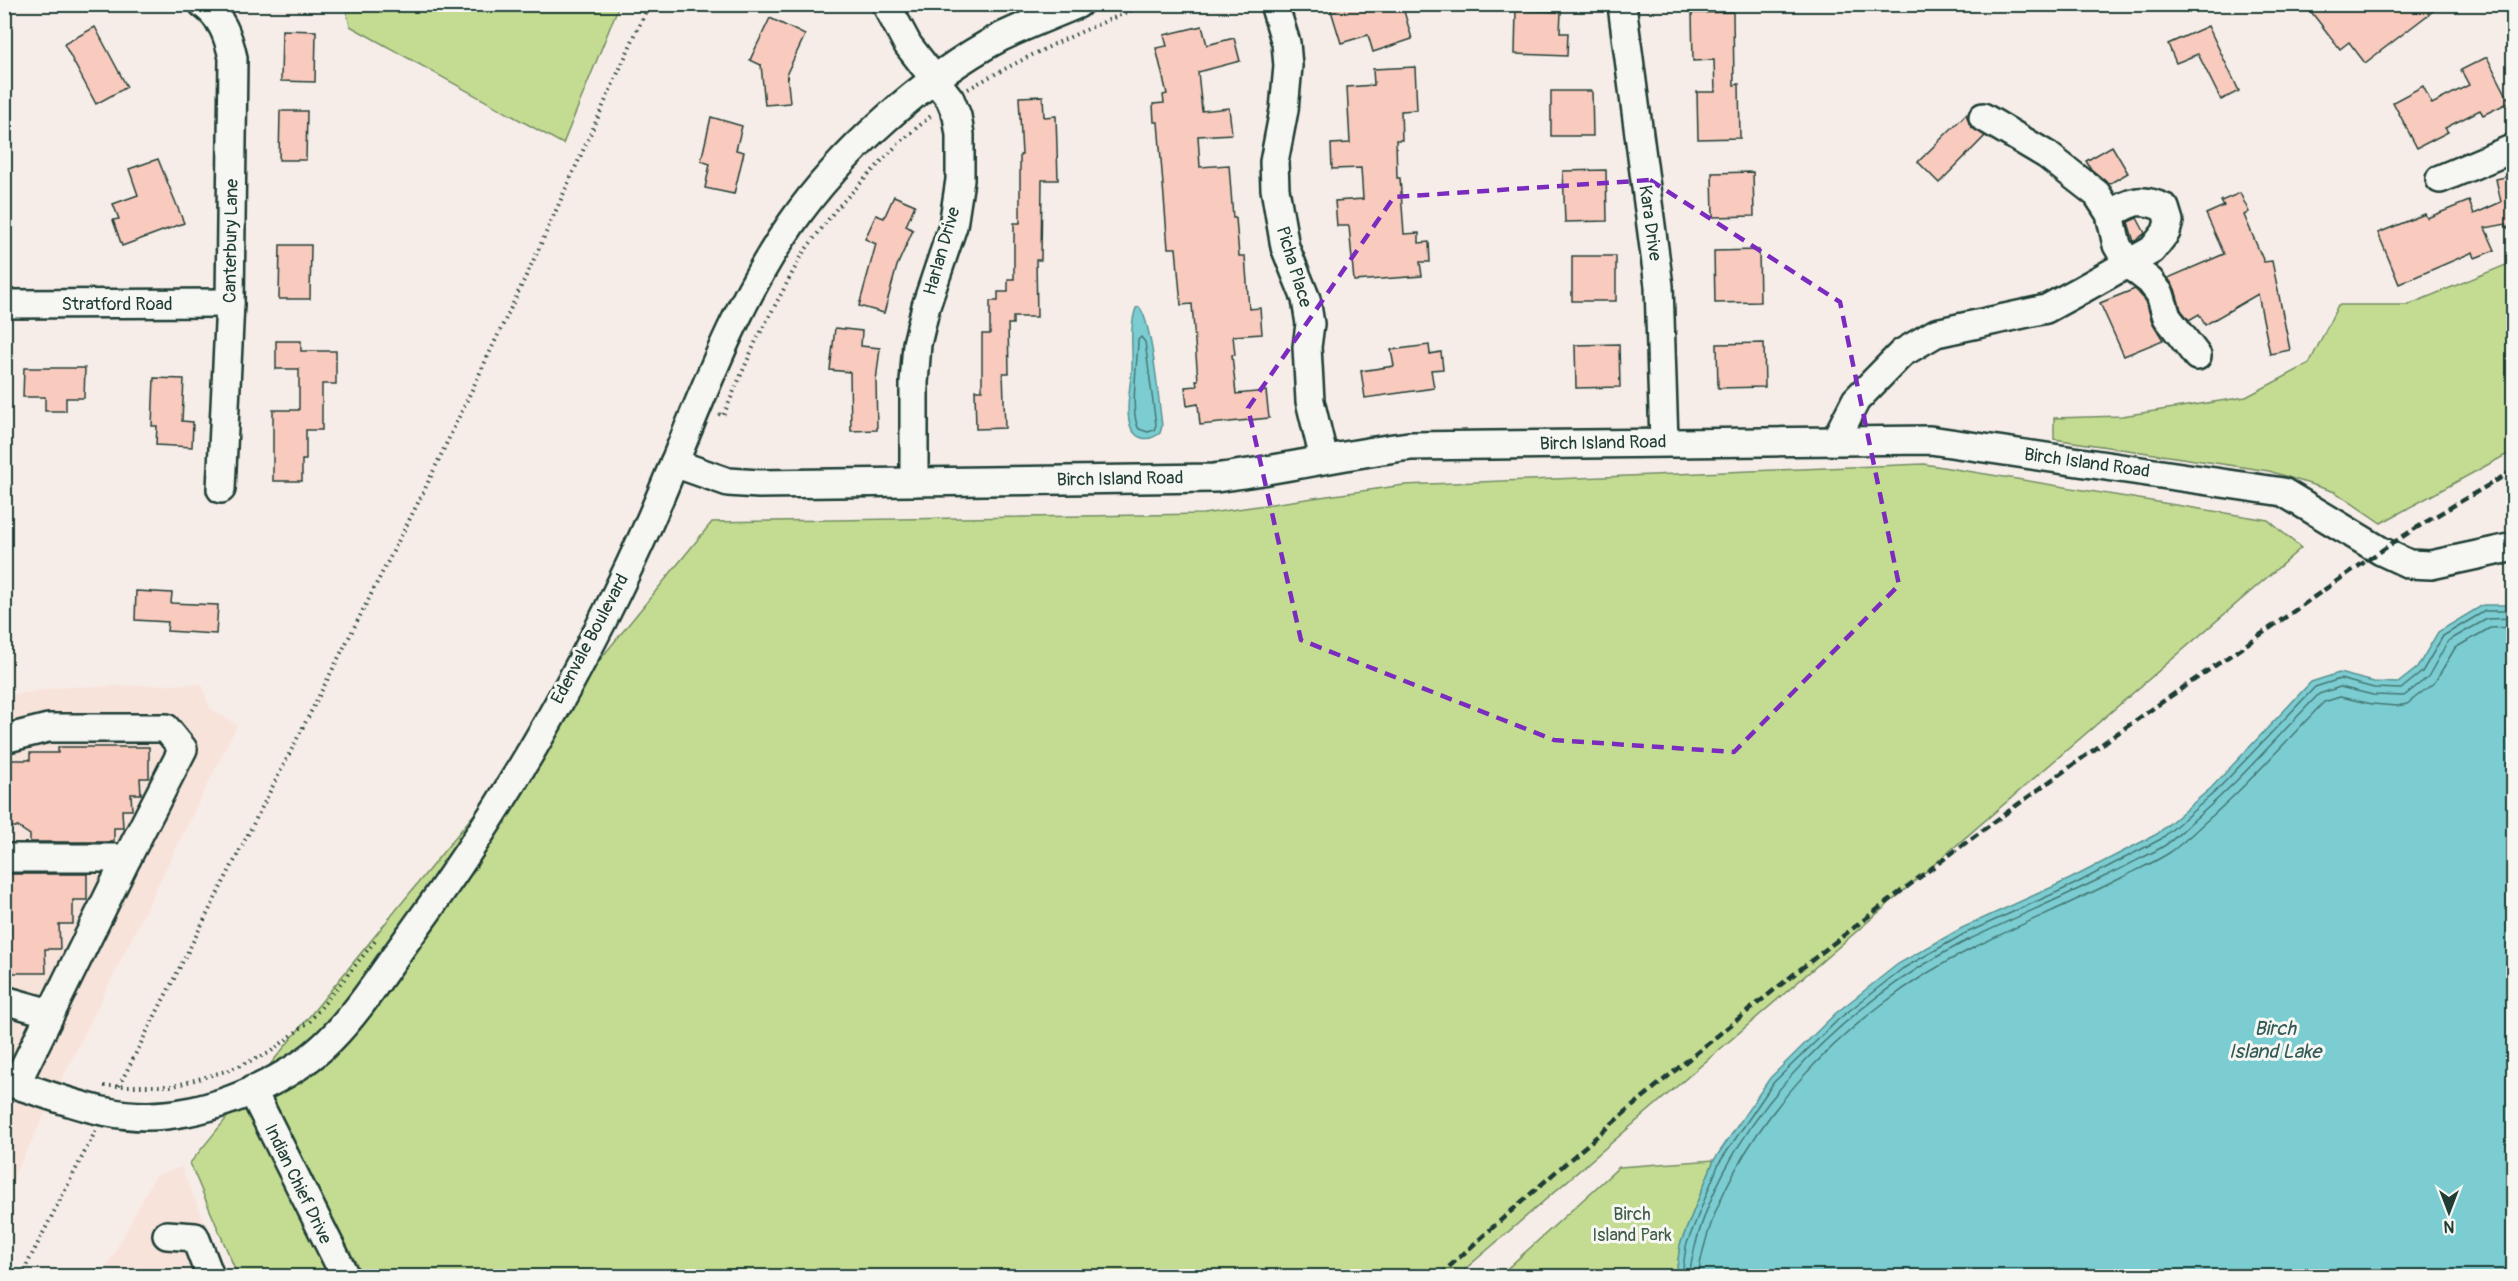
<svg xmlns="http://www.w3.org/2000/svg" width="2518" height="1281" viewBox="0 0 2518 1281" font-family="Pangolin,sans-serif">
  <rect width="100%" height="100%" fill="#f7ede8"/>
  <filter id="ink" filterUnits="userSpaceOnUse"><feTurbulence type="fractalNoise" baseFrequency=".0167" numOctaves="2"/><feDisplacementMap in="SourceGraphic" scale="12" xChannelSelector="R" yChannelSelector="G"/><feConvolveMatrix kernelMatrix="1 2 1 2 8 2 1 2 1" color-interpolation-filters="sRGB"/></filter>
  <g filter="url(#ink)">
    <g fill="#f8e3db">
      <polygon points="202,684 210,708 237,725 5,1195 5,696 61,687"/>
      <polygon points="181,1167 228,1276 102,1276 155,1176"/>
    </g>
    <g fill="#c4dc92" stroke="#728c63" stroke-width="1.5">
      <polygon points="345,5 345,4 619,5 563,144 350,26"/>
      <polygon points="2513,262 2513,451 2381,523 2335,492 2269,471 2054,439 2054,418 2122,416 2246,397 2309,364 2338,305 2408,305"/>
      <polygon points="1924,464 2268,520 2301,548 1457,1276 238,1276 190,1163 712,522 1203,514 1404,485"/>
      <polygon points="1714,1160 1680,1245 1676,1276 1499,1276 1619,1167"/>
    </g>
    <g fill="#7bcdd2" stroke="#569393" stroke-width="1.5">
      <path d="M1139,307C1152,320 1159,404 1162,426L1160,433C1155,437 1149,440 1142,438C1119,431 1131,385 1132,369C1133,349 1129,327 1136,308Z"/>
      <polygon points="2483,605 2514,605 2513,1276 1676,1276 1680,1245 1714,1160 1770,1078 1836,1013 1898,964 1962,928 2070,879 2157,834 2211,788 2311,682 2339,673 2374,682 2398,683 2417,668 2438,632"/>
    </g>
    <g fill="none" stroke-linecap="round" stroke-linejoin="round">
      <g stroke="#447773" stroke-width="1.5">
        <path d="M1141,337L1145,342L1156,425L1154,430L1148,432L1139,429C1129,414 1138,360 1138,340Z"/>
        <polyline points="1682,1276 1686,1246 1719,1163 1774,1082 1840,1018 1902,969 1964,934 2073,885 2161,839 2215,792 2315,687 2340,679 2374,688 2401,689 2422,672 2443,636 2485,611 2514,611"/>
        <path d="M1689,1276C1711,1132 1842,1003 1968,940C2020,915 2073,893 2124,867C2137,860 2151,854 2164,846C2175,839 2185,828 2195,819C2240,781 2278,736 2319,694L2340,687L2373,695L2404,696L2428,677L2448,641L2487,619L2514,618"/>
        <path d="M1698,1276C1719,1138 1851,1007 1973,948C2023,923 2075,902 2125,876C2139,869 2155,862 2169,853C2181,845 2192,834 2203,824C2247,786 2284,743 2324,702L2340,697L2372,704L2397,706L2407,704L2435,682L2455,648L2490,628L2514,627"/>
      </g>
    </g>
    <g fill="#f9cbbe" stroke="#1f3d34" stroke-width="1.5">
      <polygon points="1329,4 1402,4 1412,39 1373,52 1368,35 1341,43"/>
      <polygon points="2305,4 2442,4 2365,63 2349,42 2340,49"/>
      <polygon points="1516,10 1561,12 1560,33 1568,33 1567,56 1515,54"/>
      <polygon points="1733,12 1734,85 1739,84 1740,138 1698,139 1697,92 1715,92 1714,60 1693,61 1692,13"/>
      <polygon points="770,18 805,35 787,73 790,103 765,105 761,65 750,60"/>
      <polygon points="1202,26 1207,45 1234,38 1240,61 1198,72 1202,111 1229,108 1232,134 1198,136 1200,167 1229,165 1233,218 1236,218 1239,256 1245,256 1249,309 1260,308 1262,334 1233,336 1235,355 1232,355 1236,394 1266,391 1269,418 1200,425 1198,404 1187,406 1185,387 1197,386 1196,380 1198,380 1192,304 1181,305 1176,248 1168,248 1158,122 1154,122 1153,104 1164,103 1163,95 1167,94 1156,48 1167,46 1164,35"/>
      <polygon points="2208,26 2239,91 2221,100 2198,54 2176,63 2168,44"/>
      <polygon points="95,27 127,87 96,104 64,44"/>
      <polygon points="282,30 316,31 315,82 281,81"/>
      <polygon points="2487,57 2510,102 2483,115 2480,110 2445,128 2448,132 2417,148 2393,102 2423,86 2432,104 2469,85 2461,70"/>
      <polygon points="1415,67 1417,110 1401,111 1402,140 1396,140 1397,178 1400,178 1404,234 1419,233 1419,243 1429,242 1430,262 1420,262 1422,276 1354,281 1349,226 1337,226 1335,201 1363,199 1361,168 1332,169 1331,144 1350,143 1347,87 1374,85 1373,69"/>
      <polygon points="1551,91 1592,91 1593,136 1551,136"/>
      <polygon points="1043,96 1044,117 1056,116 1058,180 1042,180 1041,260 1036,260 1037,317 1013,317 1013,324 1008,324 1009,373 1003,373 1005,428 976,429 975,390 982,390 982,334 990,334 990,301 998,301 998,292 1008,292 1008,279 1014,279 1014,223 1020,223 1020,155 1022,155 1019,97"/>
      <polygon points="280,111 307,111 306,160 279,160"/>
      <polygon points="1966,114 1970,125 1985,136 1939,183 1918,162"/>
      <polygon points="711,117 742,126 736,150 744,152 734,194 705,188 710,164 701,161"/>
      <polygon points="2112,146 2128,173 2109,184 2091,169 2086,161"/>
      <polygon points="158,159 184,223 122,246 113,220 119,219 113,204 138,195 129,169"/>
      <polygon points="1606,170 1607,221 1565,222 1563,171"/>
      <polygon points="1753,172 1754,216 1713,217 1712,173"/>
      <polygon points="2514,175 2514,228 2507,228 2506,224 2485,228 2495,250 2475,258 2473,252 2399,284 2378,233 2425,214 2427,218 2469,201 2474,214 2501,202 2496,179"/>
      <polygon points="2240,193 2249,212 2244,215 2264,262 2272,261 2290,350 2270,354 2258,294 2205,325 2199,314 2189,320 2181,310 2175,289 2168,278 2224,254 2206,214 2224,206 2221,201"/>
      <polygon points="894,196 915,205 906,226 913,230 897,266 884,313 859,306 876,244 865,239 876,215 884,218"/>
      <polygon points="2137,218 2145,233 2134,242 2128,222"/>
      <polygon points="280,245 311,245 310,299 279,299"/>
      <polygon points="1759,250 1760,302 1715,303 1714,251"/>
      <rect x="1572" y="256" width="44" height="45"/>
      <polygon points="2135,289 2146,301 2152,322 2163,340 2124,356 2100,303"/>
      <polygon points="835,328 862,331 861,346 880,348 876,381 877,430 851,431 850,372 830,370"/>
      <polygon points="276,341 301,341 301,351 336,351 336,384 322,384 322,430 306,430 306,460 302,460 302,481 273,481 273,410 299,410 299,369 276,369"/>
      <polygon points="1764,343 1765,387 1718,388 1717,344"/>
      <polygon points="1619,344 1620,387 1576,388 1575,345"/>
      <polygon points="1429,345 1430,354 1441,352 1443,369 1431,370 1434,388 1365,398 1361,371 1394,366 1391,350"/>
      <polygon points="24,368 85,368 84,398 66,398 66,411 45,411 45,397 23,397"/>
      <polygon points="154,378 184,379 182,421 193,422 192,447 156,445 157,426 152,426"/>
      <polygon points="136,591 172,593 171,603 218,605 216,634 167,631 168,622 135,620"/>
      <polygon points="58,747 149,747 149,778 140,778 141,794 131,794 132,810 122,810 123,828 114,828 114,842 30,842 30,835 18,827 4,827 4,760 30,760 30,753 58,753"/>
      <polygon points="10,874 87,874 87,900 73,900 73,924 59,924 60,949 45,949 46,973 4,973 4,879"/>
    </g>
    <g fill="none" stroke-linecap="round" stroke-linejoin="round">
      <defs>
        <g id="minor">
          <path d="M203,4C222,18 228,35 233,58L230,303L221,489"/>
          <polyline points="886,4 908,45 950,99 957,116 960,135 960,180 953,226 926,306 917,344 914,383 914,482"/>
          <polyline points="1274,4 1286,43 1288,66 1284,110 1274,162 1275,189 1285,247 1306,299 1310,324 1307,347 1310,401 1324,459"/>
          <polyline points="1623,4 1623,13 1659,286 1664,442"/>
          <polyline points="1983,117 2047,155 2097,194 2110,214 2117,245 2128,264 2150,281 2160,294 2167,317 2197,356"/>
          <polyline points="2440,179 2514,148"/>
          <polyline points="4,304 230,303"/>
          <path d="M1835,441L1856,400L1902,353L1936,333L2046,309L2081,290L2152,250L2166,232L2169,221L2165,208C2140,197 2133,201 2110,214"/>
          <path d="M674,463L728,482L759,484L1214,478C1280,470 1344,454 1410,446L1930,440L2283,492L2381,551L2409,564L2431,565L2514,547"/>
          <polyline points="4,739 48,728 166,728 183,749 127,858 16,1084"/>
          <polyline points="4,858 127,858"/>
          <polyline points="4,1000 50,1013"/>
          <path d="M4,1081C60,1097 106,1121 166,1115C219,1110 292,1079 330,1040C359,1011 382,974 406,941C499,814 580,676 645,532C691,429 726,317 791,224C840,153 925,77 1001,37C1026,25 1052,15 1078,4"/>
          <polyline points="252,1090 345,1276"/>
          <polyline points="167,1235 195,1237 210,1276"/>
        </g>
      </defs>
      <use href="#minor" stroke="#1f3d34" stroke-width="32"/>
      <g stroke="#1f3d34" stroke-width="4" stroke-dasharray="1.5 4.5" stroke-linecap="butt">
        <path d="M968,89C1026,56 1085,29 1147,4"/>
        <polyline points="719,414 723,416 755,343 803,253 837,208 897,145 933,114"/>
        <polyline points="104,1086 174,1086 229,1070 269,1053 310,1021 375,941"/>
        <polyline points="119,1086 422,495 535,257 649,4"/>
        <polyline points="21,1276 96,1130"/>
      </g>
      <use href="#minor" stroke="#f6f6f2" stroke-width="27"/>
      <path stroke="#1f3d34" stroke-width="4.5" stroke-dasharray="9 4.5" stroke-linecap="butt" d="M1439,1276C1685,1051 1949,846 2225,659C2277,624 2328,586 2381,551C2423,522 2469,497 2514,470"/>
    </g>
  </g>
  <path fill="none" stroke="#7b2cbf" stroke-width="4.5" stroke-dasharray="12 8" stroke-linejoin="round" d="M1650,180L1840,302L1899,585L1734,752L1554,740L1301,640L1248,408L1394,197Z"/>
  <g text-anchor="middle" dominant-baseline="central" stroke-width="6" stroke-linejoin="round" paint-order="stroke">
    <g font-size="18" fill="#1f3d34" stroke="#f6f6f2">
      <text transform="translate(1650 223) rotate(82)">Kara Drive</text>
      <text transform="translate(231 241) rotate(-89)">Canterbury Lane</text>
      <text transform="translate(942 251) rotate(-74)">Harlan Drive</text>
      <text transform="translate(1294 267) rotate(73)">Picha Place</text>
      <text x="117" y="304">Stratford Road</text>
      <text transform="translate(1603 443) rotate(-1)">Birch Island Road</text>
      <text transform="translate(2087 463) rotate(8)">Birch Island Road</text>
      <text transform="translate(1120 479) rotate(-1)">Birch Island Road</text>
      <text transform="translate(590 639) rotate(-62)">Edenvale Boulevard</text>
      <text transform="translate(298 1184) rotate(64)">Indian Chief Drive</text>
    </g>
    <g font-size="18" fill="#405d47" stroke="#f6f6f2">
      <text x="1632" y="1214">Birch<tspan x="1632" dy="21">Island Park</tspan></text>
    </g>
    <g font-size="20" font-style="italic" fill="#315a54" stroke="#f6f6f2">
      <text x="2275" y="1028">Birch<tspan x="2275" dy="23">Island Lake</tspan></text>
    </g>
  </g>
  <rect width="2518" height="1281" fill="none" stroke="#f6f6f2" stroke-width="24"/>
  <rect x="12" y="12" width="2494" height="1257" fill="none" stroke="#1f3d34" stroke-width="2" filter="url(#ink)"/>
  <g transform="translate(2449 1212) rotate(180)" stroke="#f6f6f2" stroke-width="4.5" paint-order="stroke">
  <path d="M0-4.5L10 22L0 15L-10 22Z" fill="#1f3d34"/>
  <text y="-9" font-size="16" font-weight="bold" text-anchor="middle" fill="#1f3d34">N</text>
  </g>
</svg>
